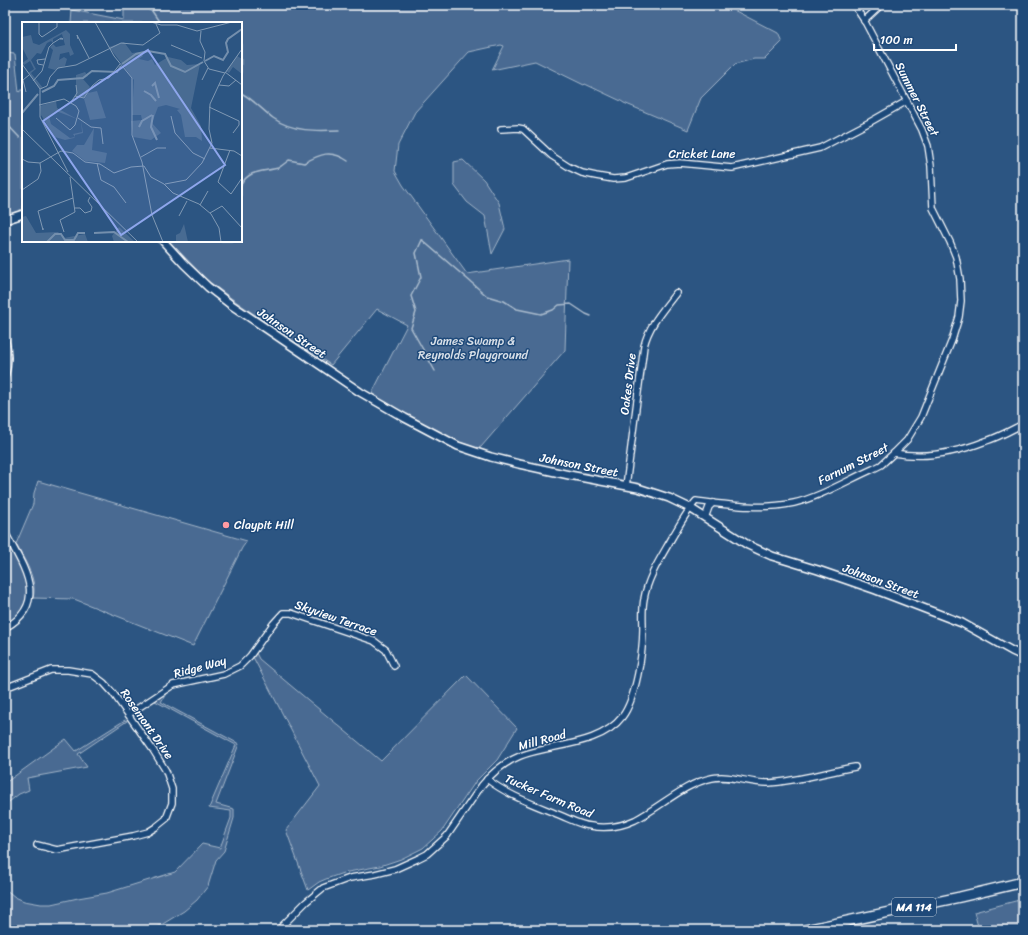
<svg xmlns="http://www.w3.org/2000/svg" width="1028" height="935" viewBox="0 0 1028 935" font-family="Sriracha,sans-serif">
  <rect width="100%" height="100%" fill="#2c5582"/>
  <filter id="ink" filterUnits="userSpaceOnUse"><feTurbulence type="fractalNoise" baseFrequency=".025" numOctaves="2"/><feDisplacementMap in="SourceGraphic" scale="8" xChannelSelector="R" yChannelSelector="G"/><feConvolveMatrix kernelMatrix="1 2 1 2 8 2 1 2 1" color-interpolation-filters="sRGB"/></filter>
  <g filter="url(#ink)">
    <g fill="#486b92" stroke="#a4b5c8">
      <polygon points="124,5 724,5 778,33 782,42 765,59 754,59 735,64 701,98 688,130 624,103 621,101 585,84 584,85 535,61 492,70 504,46 501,45 469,52 415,112 398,145 395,171 403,185 467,274 568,259 565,350 481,447 472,449 458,445 371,395 407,325 377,309 331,365 281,333 231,298 207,280 169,241 241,241 241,23 71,23 72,10 124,20"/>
      <polygon points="5,53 15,54 19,92 23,89 23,210 5,215"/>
      <polygon points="463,160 484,180 499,203 505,229 492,254 485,216 467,202 454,185 454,162"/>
      <path d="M38,481L247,541L242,548L193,646L74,599L33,598C38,579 24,560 16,544L33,504L34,493Z"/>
      <path d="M5,538C16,559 38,590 19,613C15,618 10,621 5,625Z"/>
      <polygon points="256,653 259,659 381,761 466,675 517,728 497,760 476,781 442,831 423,848 401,859 380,866 343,873 326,879 319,882 308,890 286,830 320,786 253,657"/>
      <polygon points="167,692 161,702 239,744 216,804 234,809 234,818 224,851 216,860 208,886 197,900 184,911 153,930 5,930 5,889 15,897 24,901 41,904 51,904 78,898 107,893 175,872 202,844 220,848 231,818 231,811 209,808 236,745 155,701"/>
      <polygon points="125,720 127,721 78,754 87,767 27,778 29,790 19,794 5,805 5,783 66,739 76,751"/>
      <polygon points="1023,899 1023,930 979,930 974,912"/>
    </g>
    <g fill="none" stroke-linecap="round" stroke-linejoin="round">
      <g stroke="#acbcce" stroke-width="1.5">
        <polyline points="5,7 6,5"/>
        <polyline points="149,10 152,11 160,23"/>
        <path d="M241,93C253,99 262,110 273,118C292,132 317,131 339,130"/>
        <polyline points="5,122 20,138"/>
        <path d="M241,185C249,169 264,172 278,168C282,166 285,163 289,160L304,163C320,154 331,149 348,161"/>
        <polyline points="422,240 416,253 421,277 411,296 416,312 411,328 435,371"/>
        <polyline points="423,240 422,240 487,296 504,301 517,309 541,314 553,310 559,305 571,304 586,314 591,316"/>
        <polyline points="5,280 5,282"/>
      </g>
      <defs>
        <g id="minor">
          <polyline points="854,5 864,20 922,130 928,146 931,166 933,208 950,242 956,257 960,279 961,301 959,317 952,340 921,417 907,440 894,453"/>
          <polyline points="864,21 881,5"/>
          <polyline points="501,129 518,128 523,129 552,156 569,167 582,173 596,176 613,179 626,178 667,164 680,163 732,168 820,148 870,122 907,101"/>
          <path d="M5,337C9,351 9,364 5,377"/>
          <path d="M626,486L644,346C649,325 663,310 676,293"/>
          <polyline points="705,518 709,507 713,503"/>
          <path d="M5,532C22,565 51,602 5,628"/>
          <polyline points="5,688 51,670 68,670 92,674 104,683 113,693 153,750 166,771 172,789 172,803 166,819 156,827 148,832 133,836 57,850 37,845"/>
          <polyline points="129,714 173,685 224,674 240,666 250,656 273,624 283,613 291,613 374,641 386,650 394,666"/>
          <path d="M487,779C507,795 533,804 557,814C568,818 579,825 591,826C606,829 622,826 635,820C661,807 683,784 712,778C731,774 750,784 769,783C798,781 826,772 855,767"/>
          <path d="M278,930L306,902L323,888L350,878L375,874L395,869L417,859L427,854L447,836L482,785C492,773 505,762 520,756C551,744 600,746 622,717C636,699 643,652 643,629C643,619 642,609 644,599C648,576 662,556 673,536C680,524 687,511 696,501C729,505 762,510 794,503C820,497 848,480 873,469L881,465L894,453C924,459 958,452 986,441C999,437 1011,430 1023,424"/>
        </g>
        <g id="tertiary">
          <polyline points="5,220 23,214"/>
          <polyline points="163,241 184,264 208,287 230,304 360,392 405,418 458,446 491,457 519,464 569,475 638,488 669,498 690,508 748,545 772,556 818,570 876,590 962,623 1012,651 1023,656"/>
        </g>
        <polyline id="trunk" points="805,930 960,897 1023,882"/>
      </defs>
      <use href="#minor" stroke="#fff" stroke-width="8"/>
      <use href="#tertiary" stroke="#fff" stroke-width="10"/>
      <use href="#trunk" stroke="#fff" stroke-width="12"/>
      <use href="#minor" stroke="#1f4a7a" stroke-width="5.5"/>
      <use href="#tertiary" stroke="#1f4a7a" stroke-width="7"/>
      <use href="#trunk" stroke="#1f4a7a" stroke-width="9"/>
    </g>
  </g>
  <circle fill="#ff9aa2" stroke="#1f4a7a" stroke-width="1.5" cx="226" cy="525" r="4"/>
  <g text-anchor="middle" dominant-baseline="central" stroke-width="3" stroke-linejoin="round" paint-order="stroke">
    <rect fill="#1f4a7a" stroke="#bcc9d7" stroke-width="1" x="892" y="898" width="44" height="18" rx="3"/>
    <g font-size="11" font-weight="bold" fill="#fff">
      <text x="914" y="907">MA 114</text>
    </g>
    <g font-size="12" fill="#fff" stroke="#1f4a7a">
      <text transform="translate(917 99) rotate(63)">Summer Street</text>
      <text x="702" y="154">Cricket Lane</text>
      <text transform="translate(292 333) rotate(34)">Johnson Street</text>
      <text transform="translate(628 384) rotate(-83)">Oakes Drive</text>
      <text transform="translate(853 464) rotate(-27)">Farnum Street</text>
      <text transform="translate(579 465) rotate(11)">Johnson Street</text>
      <text transform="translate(881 581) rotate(20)">Johnson Street</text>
      <text transform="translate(336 618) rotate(19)">Skyview Terrace</text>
      <text transform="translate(200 667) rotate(-15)">Ridge Way</text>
      <text transform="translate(147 724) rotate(55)">Rosemont Drive</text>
      <text transform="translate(542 740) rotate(-15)">Mill Road</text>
      <text transform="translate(549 796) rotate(23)">Tucker Farm Road</text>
    </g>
    <g font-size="12" fill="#dae1e9" stroke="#1f4a7a">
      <text x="473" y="341">James Swamp &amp;<tspan x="473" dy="14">Reynolds Playground</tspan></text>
    </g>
    <g font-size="12" fill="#fff" stroke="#1f4a7a" text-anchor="start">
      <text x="234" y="525">Claypit Hill</text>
    </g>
  </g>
  <g transform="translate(22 22)">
    <rect width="220" height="220" fill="#2c5582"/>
    <path d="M44,8L48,12V23L52,32L48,34L47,30L38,32L37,38L42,35L45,37L43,44L33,48L26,46L31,28L28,25L31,22L34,25L43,23L40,12L31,17V21L29,19L25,21L19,32L15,31L9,38L14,47L9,51L21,66L18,67L6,51L12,47L8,39L2,43L0,41L6,37L0,25V15L9,13L11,21L17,23ZM102,20L110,31L118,30L121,34L117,37L126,39L130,37L133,43L146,35L159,38L165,43L178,42L169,86L179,104L180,119L174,115H163L159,93L155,88L158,87L144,83L136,85L130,101L139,111L129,118L111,115L109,99L120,98L119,93H110L112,58L87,25ZM215,34L220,37V52L211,45L207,51L204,49ZM63,50L66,54L61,57L68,65L63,75H54V53ZM75,69L84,96L68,98L62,77L66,71ZM34,79L35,86L55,97L34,89L27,94L29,102L48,116L53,115L51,112L60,110L59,98L61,111L53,113V115L52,116L43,118L33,115L19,93L18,84ZM72,106L70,128L85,131L83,141L63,139L50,129L55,123H62ZM4,194L14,211L36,210L42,216L63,212L66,220H0V195ZM162,202L166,220H154V213L158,211ZM97,205L113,220H92L90,214Z" fill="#486b92"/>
    <path fill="none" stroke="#748fad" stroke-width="2" d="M183,39L192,34L201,38L206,30L204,21L206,17L220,7M100,42L114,32L126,29L143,32L149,44L163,50L181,40M130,64L133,61L137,76M122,69L129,73L134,79M20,70L32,64L36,58L61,56L70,49L95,50L99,44M0,91L16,72M131,93L129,105L135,118M117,105L120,99L130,93M72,211L92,210L106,220M25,220L33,212H39L43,218H52L56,211H63"/>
    <path fill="none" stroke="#8099b4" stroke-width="1" d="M17,0V12L20,15L35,5V0M73,0L92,34L110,56V113L120,140L130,193L141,220M129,0L139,3H155L175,9L210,0M179,9L178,19L183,30L182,39L187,47L203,51M56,17L55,13L67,36M149,23L180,36M0,42L18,67V95L46,150M21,43L16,42L15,38L23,37M203,50L220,63M180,58L186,46M11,59L20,49L27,25L31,21L39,16L41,17H38M197,63L207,64L214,58M18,67L25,64L28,55L36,46L54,43L99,21L121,23L138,11L134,2M4,70L1,58L7,53M53,74L62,76L70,64L77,58L87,56L98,42M49,80L55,71L54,63M17,83L42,77L54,84L57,89L53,103L48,108L34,96M187,85L217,99V103L211,111M149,94L153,111L171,131L183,137M56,96L69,105L79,106L81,122M0,107L116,220M188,126L212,129L220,134M208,128L196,160L209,172L220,156M119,135L135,126H144M0,137L6,140L18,141L39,129L51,131L63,140L78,142L92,151L109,145L122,144L129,155L142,162L151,171L177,182L189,192L197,206L199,220M75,141L79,158L92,165L104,181M143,162L164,158L180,141L190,121L187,107L188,82L201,54L220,27M0,168L16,157L19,149L18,141M178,183L186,169M52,186H58L63,191L69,189L70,185L66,179L68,175M188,191L200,184L220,206M157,194L165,179M21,206V208L16,189L51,176M42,210L38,198L53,190L48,155"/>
    <path fill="#8ea6ec" fill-opacity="0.15" stroke="#8ea6ec" stroke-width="2" d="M126,28L203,143L99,213L21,99Z"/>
    <rect width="220" height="220" fill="none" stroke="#fff" stroke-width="2"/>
  </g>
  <rect width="1028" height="935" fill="none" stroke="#1f4a7a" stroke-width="20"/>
  <rect x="10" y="10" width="1008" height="915" fill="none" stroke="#fff" stroke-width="1.5" filter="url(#ink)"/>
  <path d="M874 44v6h82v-6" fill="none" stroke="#ffffff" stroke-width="2"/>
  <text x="880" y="44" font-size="12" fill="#ffffff" stroke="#1f4a7a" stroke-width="3" paint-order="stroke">100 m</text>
</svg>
